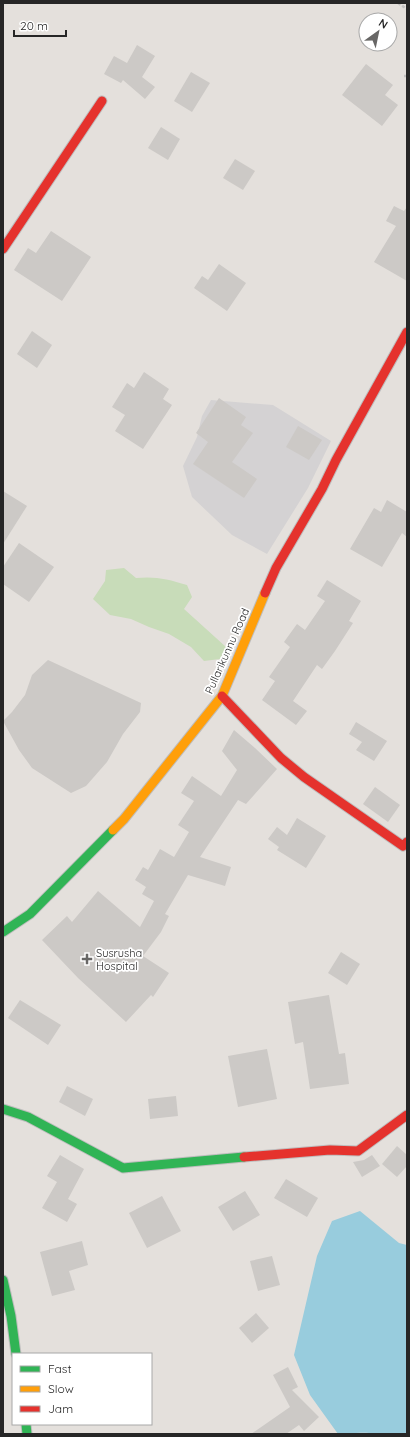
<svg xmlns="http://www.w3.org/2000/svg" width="410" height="1437" viewBox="0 0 410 1437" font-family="Quicksand,sans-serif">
  <rect width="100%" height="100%" fill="#e4e0dc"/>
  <polygon fill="#d4d2d3" points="211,400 273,405 331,441 308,488 267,554 232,535 192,497 183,466 197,437 202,416"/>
  <path fill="#c8dcb9" d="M124,568L136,578C155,576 168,579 187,585L192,597L184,609L226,647L220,659L204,661L191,647L169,634L149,627L131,619L110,615L93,599L105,581L106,570Z"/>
  <path fill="#98ccdd" d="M360,1211L399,1243L407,1245V1434H373C367,1431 347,1434 338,1434L310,1395L294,1355L317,1256L332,1221Z"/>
  <g fill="#ccc9c6">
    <polygon points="137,45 155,56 142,77 155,87 145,99 123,80 121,83 104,74 114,56 127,63"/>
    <polygon points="366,64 393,85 385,95 398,105 382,126 342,95"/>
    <polygon points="191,72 210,83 192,112 174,101"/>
    <polygon points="161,127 180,139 168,160 148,148"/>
    <polygon points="235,159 255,171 243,190 223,178"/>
    <polygon points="394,206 404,211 407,207 407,281 374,262 396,226 386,221"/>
    <polygon points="51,231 91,257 62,301 14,270 28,248 36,253"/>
    <polygon points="219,264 246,283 227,311 194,288 202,276 208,280"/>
    <polygon points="32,331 52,345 37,368 17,354"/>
    <polygon points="144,372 169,389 163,399 172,405 143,449 115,431 125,415 112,407 127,383 134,388"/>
    <polygon points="219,398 246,417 241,425 253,433 232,462 257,479 244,498 193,464 208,442 196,433"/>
    <polygon points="298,426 322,440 309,460 286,447"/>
    <polygon points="3,491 27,506 3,544"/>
    <polygon points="387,500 407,512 407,537 402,533 382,567 350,549 374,508 381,512"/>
    <polygon points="19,543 54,567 29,602 3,584 3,567"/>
    <polygon points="327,580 361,601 349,621 353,623 335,651 322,669 317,665 293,701 307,711 296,725 262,700 275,681 269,677 290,647 284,642 297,624 305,630 325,601 317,596"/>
    <polygon points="48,660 141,703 140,712 123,734 107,762 86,786 71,793 32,768 19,750 3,721 12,712 25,695 32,675"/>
    <polygon points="356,722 387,741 374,761 356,750 362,742 349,734"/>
    <polygon points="234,730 255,748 277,769 246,804 238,800 200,857 231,867 225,886 188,875 165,914 169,916 161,932 143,956 169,973 153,997 151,995 126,1022 78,978 42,940 67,916 72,922 98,891 140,927 154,901 142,894 146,887 135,880 143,867 148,870 160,849 174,857 189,832 178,825 194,801 181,793 192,776 221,796 237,770 222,751"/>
    <polygon points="375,787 400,805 388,822 363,804"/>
    <polygon points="297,818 326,836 306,868 277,850 279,847 268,839 277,827 287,835"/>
    <polygon points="341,952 360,964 347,985 328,973"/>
    <polygon points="329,995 339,1054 345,1053 349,1084 310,1089 303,1042 295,1044 288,1002"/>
    <polygon points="20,1000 61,1025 48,1045 8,1018"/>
    <polygon points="267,1049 277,1099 238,1107 228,1056"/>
    <polygon points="67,1086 93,1099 85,1116 59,1102"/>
    <polygon points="176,1096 178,1116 150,1119 148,1099"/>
    <polygon points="397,1146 407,1155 407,1166 397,1177 382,1164"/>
    <polygon points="60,1155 84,1169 68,1199 77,1204 67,1222 42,1208 57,1182 47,1176"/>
    <polygon points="372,1155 380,1166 362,1177 353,1162 364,1160"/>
    <polygon points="286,1179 318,1198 307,1217 274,1198"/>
    <polygon points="245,1191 260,1215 233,1231 218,1207"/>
    <polygon points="162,1196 181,1231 147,1248 129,1213"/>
    <polygon points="82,1241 88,1265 69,1271 75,1290 52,1296 40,1252"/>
    <polygon points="272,1256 280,1285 258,1291 250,1261"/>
    <polygon points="256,1313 269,1328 252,1343 239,1328"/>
    <polygon points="288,1367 298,1387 292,1390 319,1417 304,1431 299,1425 286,1434 251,1434 290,1407 273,1375"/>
  </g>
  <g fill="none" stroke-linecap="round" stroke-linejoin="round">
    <defs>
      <g id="fast">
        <polyline points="3,932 30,914 113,830"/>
        <polyline points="3,1109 28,1117 123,1168 244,1157"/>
        <polyline points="3,1280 11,1316 16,1354"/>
        <polyline points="26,1424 27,1434"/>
      </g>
      <polyline id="slow" points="113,830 124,819 222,696 265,593"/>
      <g id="jam">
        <polyline points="3,249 102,101"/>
        <polyline points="265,593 276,568 322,489 336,460 407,332"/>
        <polyline points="222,696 281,758 304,777 403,846 407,842"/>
        <polyline points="244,1157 330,1150 358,1151 407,1115"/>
      </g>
    </defs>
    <use href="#fast" stroke="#bebdbd" stroke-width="11"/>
    <use href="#slow" stroke="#bebdbd" stroke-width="11"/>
    <use href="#jam" stroke="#bebdbd" stroke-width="11"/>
    <g stroke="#c2c1c0" stroke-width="2.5" stroke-dasharray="3 2" stroke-linecap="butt">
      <polyline points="398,3 407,9"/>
      <polyline points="404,76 407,76"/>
    </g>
    <use href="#fast" stroke="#30b455" stroke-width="9"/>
    <use href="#slow" stroke="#ff9f0a" stroke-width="9"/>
    <use href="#jam" stroke="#e5322d" stroke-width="9"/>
  </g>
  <path fill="#686766" stroke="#fff" stroke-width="1.5" d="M85 953h4v4h4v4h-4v4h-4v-4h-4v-4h4z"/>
  <g text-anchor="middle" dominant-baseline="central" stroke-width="3.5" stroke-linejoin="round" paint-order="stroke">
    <g font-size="11" fill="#262626" stroke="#fff">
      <text transform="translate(227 651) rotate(-66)">Pullarikunnu Road</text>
    </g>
    <g font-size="11" fill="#262626" stroke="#fff" text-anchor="start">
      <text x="96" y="953">Susrusha<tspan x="96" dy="13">Hospital</tspan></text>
    </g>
  </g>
  <rect width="410" height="1437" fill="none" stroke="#262626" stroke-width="8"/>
  <rect x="12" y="1353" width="140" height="72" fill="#ffffff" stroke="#a8a8a8"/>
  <rect x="20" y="1366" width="20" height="6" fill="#30b455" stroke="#a8a8a8"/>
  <text x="48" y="1373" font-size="12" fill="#262626">Fast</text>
  <rect x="20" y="1386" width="20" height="6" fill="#ff9f0a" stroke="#a8a8a8"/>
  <text x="48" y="1393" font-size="12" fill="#262626">Slow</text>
  <rect x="20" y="1406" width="20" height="6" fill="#e5322d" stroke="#a8a8a8"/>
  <text x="48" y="1413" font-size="12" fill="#262626">Jam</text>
  <g transform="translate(378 32) rotate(33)"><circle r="19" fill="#ffffff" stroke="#a8a8a8"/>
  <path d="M0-3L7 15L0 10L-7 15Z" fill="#686766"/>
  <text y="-6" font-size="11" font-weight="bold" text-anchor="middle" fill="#262626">N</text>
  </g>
  <path d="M14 30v6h52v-6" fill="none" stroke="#262626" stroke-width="2"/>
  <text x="20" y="30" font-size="12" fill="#262626" stroke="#ffffff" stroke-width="3" paint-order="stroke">20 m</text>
</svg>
